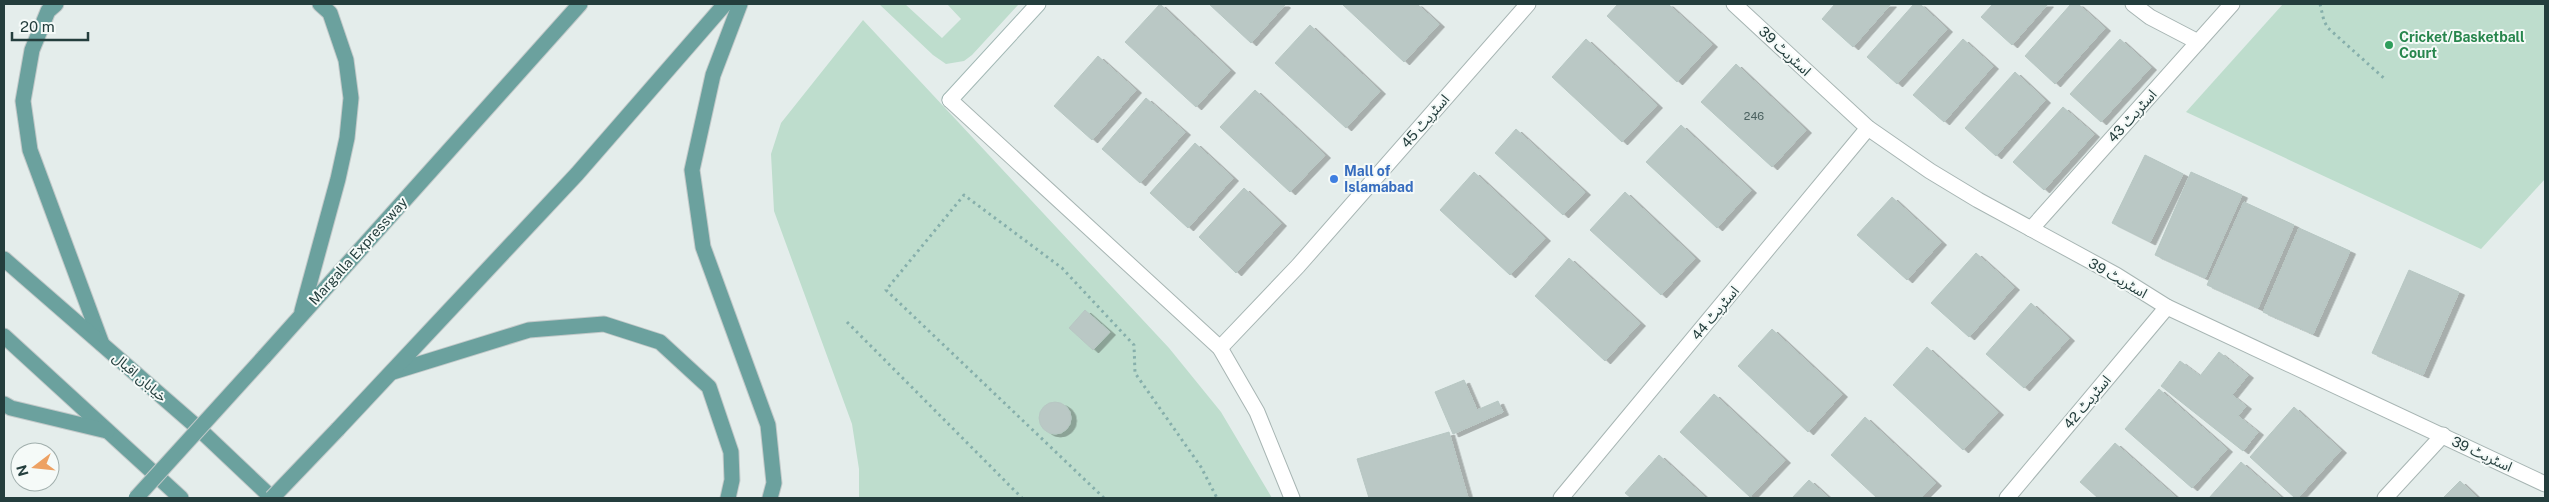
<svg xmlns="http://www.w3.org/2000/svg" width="2549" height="502" viewBox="0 0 2549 502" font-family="'Public Sans','Noto Sans Arabic',sans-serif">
  <defs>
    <filter id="shadow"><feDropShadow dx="5.5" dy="3" stdDeviation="0" flood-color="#0004"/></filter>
  </defs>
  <rect width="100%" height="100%" fill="#e4edeb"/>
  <g fill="#beddcd">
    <polygon points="879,4 905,4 942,38 961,19 947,4 1019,4 972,55 964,61 946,64 933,55"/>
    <polygon points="2283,4 2545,4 2545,179 2481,249 2186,112"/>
    <polygon points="863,20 1169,348 1221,412 1272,498 859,498 859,469 852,424 774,211 771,154 781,123"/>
  </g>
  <g fill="#bac8c5" stroke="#b7c7c3" filter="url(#shadow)">
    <polygon points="1160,4 1230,70 1196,107 1125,42"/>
    <polygon points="1209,4 1284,4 1285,5 1251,43"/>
    <polygon points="1342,4 1417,4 1439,24 1404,62"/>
    <polygon points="1618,4 1668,4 1712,44 1677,82 1607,16"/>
    <polygon points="1835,4 1891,4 1853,47 1822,19"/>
    <polygon points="1914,4 1920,4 1947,29 1897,84 1867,57"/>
    <polygon points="1993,4 2048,4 2012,45 1981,17"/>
    <polygon points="2071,4 2078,4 2105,28 2055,84 2025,56"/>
    <polygon points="1310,25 1380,91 1346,128 1275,63"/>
    <polygon points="1586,39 1657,105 1622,142 1552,77"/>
    <polygon points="1963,39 1993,66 1944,122 1913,95"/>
    <polygon points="2120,39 2151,67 2101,122 2070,94"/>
    <polygon points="1098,56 1136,90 1092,140 1054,106"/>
    <polygon points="1736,64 1806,130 1772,167 1701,102"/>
    <polygon points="2015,72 2045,100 1996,156 1965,128"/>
    <polygon points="1255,90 1325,155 1290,192 1220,127"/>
    <polygon points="1146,98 1185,132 1140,183 1102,149"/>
    <polygon points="2063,107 2094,134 2044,190 2013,162"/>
    <polygon points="1681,125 1751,190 1717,228 1646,162"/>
    <polygon points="1516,129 1585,192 1563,215 1495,153"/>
    <polygon points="1195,143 1233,178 1188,228 1150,193"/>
    <polygon points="2145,155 2183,174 2150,242 2112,223"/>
    <polygon points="1474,172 1545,238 1510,275 1440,210"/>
    <polygon points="2191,172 2242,195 2205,278 2155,255"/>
    <polygon points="1244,188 1281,223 1236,273 1199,237"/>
    <polygon points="1625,192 1695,258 1661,295 1590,230"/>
    <polygon points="1892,197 1941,242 1907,280 1857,235"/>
    <polygon points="2244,202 2294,225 2258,308 2207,285"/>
    <polygon points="2299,228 2350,251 2313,334 2263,312"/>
    <polygon points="1976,253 2014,287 1969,337 1931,303"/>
    <polygon points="1569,258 1640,323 1605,361 1535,296"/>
    <polygon points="2409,270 2459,292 2423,375 2372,353"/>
    <polygon points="2031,303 2069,338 2024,388 1986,354"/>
    <polygon points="1085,310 1110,332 1093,350 1069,328"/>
    <polygon points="1772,329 1842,394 1808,432 1738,366"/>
    <polygon points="1927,347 1998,412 1963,450 1893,385"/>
    <polygon points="2219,352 2248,375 2232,395 2246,406 2238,416 2258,432 2243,451 2161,386 2180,361 2200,376"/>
    <polygon points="1464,380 1477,410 1498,401 1503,412 1453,434 1435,392"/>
    <polygon points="2159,389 2227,449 2192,488 2125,429"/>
    <polygon points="1714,394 1785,460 1750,497 1680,432"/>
    <circle cx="1055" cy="418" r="16"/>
    <polygon points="2294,407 2341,450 2298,498 2295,498 2250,457"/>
    <polygon points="1865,417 1936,483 1921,498 1877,498 1831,455"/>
    <polygon points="1449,432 1468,498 1369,498 1357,459"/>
    <polygon points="2115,443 2177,498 2098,498 2080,482"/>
    <polygon points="1659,455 1706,498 1631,498 1625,493"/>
    <polygon points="2241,462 2282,498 2209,498"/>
    <polygon points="1809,480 1829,498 1792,498"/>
    <polygon points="2460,481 2478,498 2443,498"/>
  </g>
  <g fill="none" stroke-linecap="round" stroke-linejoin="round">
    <defs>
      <g id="street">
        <polyline points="1734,4 1868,128 1930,171 1978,200 2116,275 2167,307 2545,484"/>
        <polyline points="2133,4 2150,17 2198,42"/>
        <polyline points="950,100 1220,348 1257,412 1292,498"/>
        <polyline points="2031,229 2232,4"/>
        <polyline points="1220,348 1298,266 1528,4"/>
        <polyline points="1561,498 1868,128"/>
        <polyline points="2007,498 2167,307"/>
        <polyline points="2385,498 2443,435"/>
      </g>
      <polyline id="secondary" points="950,100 1038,4"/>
      <g id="primary">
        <polyline points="56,4 48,11 32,50 23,101 30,150 102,344"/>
        <polyline points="740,4 713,75 692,170 703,247 768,425 774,483 770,498"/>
        <polyline points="4,259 197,427 272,498"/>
        <polyline points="302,311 338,179 347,138 351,98 346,60 330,13 320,4"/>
        <polyline points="4,336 181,498"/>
        <polyline points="264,357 580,4"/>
        <polyline points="393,372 529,330 604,324 660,342 709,387 731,452 732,480 728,498"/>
        <polyline points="4,404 11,408 107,431"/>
        <polyline points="338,429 577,174 725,4"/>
      </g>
    </defs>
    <use href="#street" stroke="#a7b5b3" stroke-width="17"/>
    <use href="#secondary" stroke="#a3b8b5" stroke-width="17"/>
    <use href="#primary" stroke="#c2c9c9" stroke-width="17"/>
    <g stroke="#86afab" stroke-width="3" stroke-dasharray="2.5 4" stroke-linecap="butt">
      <polyline points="2320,4 2324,21 2328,28 2386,80"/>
      <polyline points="847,322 1022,498"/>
      <polyline points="1104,498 886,290 964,195 1062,268 1134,345 1135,373 1201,467 1217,498"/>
    </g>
    <use href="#street" stroke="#fff" stroke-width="15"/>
    <use href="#secondary" stroke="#fff" stroke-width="15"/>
    <use href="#primary" stroke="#6ba19e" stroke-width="15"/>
    <defs>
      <g id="primary-bridge">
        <polyline points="136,498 264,357"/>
        <polyline points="272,498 338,429"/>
      </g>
    </defs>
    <use href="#primary-bridge" stroke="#c2c9c9" stroke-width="17" stroke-linecap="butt"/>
    <use href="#primary-bridge" stroke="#6ba19e" stroke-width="15"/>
  </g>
  <circle fill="#2e9e5b" stroke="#f5faf8" stroke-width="2" cx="2389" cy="45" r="5"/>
  <circle fill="#3f7fe0" stroke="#f5faf8" stroke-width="2" cx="1334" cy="179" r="5"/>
  <g text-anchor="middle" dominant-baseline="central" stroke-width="4" stroke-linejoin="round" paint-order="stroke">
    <g font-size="11" fill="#4a605f">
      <text x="1754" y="116">246</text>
    </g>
    <g font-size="14" font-weight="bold" fill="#27864d" stroke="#f5faf8" text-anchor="start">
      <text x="2399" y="37">Cricket/Basketball<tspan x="2399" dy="16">Court</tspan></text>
    </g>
    <g font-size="14" fill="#243e3d" stroke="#f5faf8">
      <text transform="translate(1785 51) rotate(43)">اسٹریٹ 39</text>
      <text transform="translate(2132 116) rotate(-48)">اسٹریٹ 43</text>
      <text transform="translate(1425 121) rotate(-49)">اسٹریٹ 45</text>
      <text transform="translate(358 251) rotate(-48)">Margalla Expressway</text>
      <text transform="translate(2118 278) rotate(30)">اسٹریٹ 39</text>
      <text transform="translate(1715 313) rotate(-50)">اسٹریٹ 44</text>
      <text transform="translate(140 377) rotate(41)">خیابان اقبال</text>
      <text transform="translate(2087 402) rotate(-50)">اسٹریٹ 42</text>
      <text transform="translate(2482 454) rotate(25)">اسٹریٹ 39</text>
    </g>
    <g font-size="14" font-weight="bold" fill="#366cbe" stroke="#f5faf8" text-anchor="start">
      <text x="1344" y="171">Mall of<tspan x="1344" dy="16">Islamabad</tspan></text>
    </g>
  </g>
  <rect width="2549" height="502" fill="none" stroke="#243e3d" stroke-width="10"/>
  <g transform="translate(35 467) rotate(254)"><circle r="24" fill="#f5faf8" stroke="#a1afad"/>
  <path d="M0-4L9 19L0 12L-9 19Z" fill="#eda163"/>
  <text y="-8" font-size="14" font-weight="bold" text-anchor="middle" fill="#243e3d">N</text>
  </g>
  <path d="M12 32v8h76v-8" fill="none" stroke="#243e3d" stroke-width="2.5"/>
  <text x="20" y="32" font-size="15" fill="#243e3d" stroke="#f5faf8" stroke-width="4" paint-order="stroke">20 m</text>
</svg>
